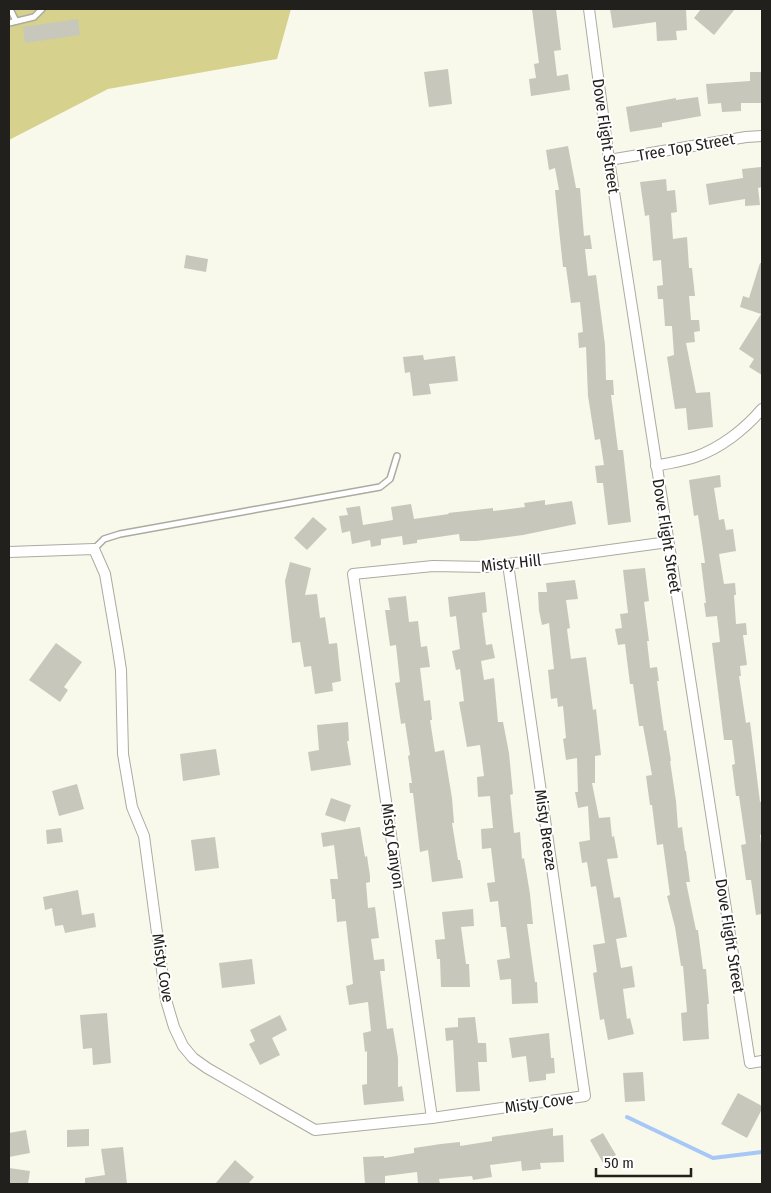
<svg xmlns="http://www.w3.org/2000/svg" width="771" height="1193" viewBox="0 0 771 1193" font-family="'Fira Sans Condensed',sans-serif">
  <rect width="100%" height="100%" fill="#f8f8eb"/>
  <polygon fill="#d6d28d" points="9,9 291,9 277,59 108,89 9,140"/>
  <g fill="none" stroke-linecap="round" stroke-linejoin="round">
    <polyline stroke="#a7c7f7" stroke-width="4" points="627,1117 713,1158 762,1152"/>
  </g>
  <g fill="#c7c7bb">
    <polygon points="532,9 556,9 561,50 554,51 557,76 568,74 570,90 531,96 529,79 536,78 534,64 539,63"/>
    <polygon points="610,9 686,9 687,30 676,31 677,40 657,41 656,22 613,28"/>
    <polygon points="701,9 735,9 714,35 694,18"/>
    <polygon points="78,19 80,35 25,43 23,27"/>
    <polygon points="448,69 452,104 429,107 424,72"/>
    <polygon points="750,72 762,72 762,103 741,103 741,111 722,112 721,103 708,104 706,84 750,81"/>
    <polygon points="698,97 701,116 662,123 662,127 630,132 626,107 676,98 676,100"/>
    <polygon points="568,146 576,188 580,188 584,236 590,235 592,249 585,249 588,276 596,275 605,345 606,380 613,380 614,395 611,395 618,450 623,450 631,522 608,525 603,483 597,483 595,466 604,465 600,439 595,440 588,396 586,347 579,348 578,333 583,332 580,302 571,303 566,267 563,267 558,220 555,190 559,190 555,168 549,170 546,150"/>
    <polygon points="761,167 762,187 758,188 760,205 745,206 745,199 709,205 706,184 743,178 742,169"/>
    <polygon points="666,179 667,191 675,190 677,212 671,213 673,239 687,237 689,268 692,268 695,296 689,296 691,320 699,320 700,331 694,332 695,342 686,343 696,393 710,392 713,427 688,430 686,408 675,409 667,357 674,355 672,326 665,326 663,299 658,299 657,286 663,285 661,260 653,261 649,215 645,216 640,182"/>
    <polygon points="186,255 208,259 206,272 184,268"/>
    <polygon points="760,263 762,263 762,375 749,367 754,359 739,349 761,314 740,307 743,296 749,298"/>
    <polygon points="423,355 424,360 455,356 458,381 429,384 431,394 413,396 410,372 405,373 403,357"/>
    <polygon points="720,475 721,487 714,488 719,520 724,519 726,530 733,529 736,551 719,554 724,584 735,583 736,595 734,595 736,624 746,623 747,635 743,635 747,665 740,666 741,676 739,676 746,723 750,722 760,802 762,801 762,834 760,835 762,853 762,914 756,915 751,880 746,880 741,845 746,844 739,796 736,796 732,765 735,764 732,740 724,740 712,643 720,642 717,616 706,617 704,603 706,603 701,563 705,563 698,515 694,516 689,480"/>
    <polygon points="545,500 545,505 572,501 576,524 523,535 476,541 460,541 459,534 417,540 417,543 403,545 402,536 381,539 381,545 371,547 370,540 352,544 350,531 342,533 339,516 348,515 346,508 360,506 363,525 393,520 391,507 411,504 414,519 449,514 448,513 493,508 493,511 525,507 524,503"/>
    <polygon points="313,517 327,529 307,550 294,538"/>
    <polygon points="290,562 311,568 305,595 317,594 320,618 325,617 329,644 337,643 341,681 332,683 333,691 315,694 311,666 304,667 300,642 292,643 285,581"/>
    <polygon points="645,568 649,601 644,602 649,641 647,641 650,668 657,667 659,681 657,681 664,731 666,730 671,761 670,761 676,801 678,828 682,827 685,851 686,851 690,882 686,882 696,930 698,930 703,969 706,969 709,1004 707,1004 709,1039 683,1041 681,1013 687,1012 683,966 681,966 675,927 667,896 670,895 663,844 657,845 652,805 650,805 646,776 652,775 643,726 639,726 633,684 630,684 625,644 618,645 615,629 622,628 620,614 628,613 623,570"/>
    <polygon points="575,580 578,599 566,600 570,628 567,629 571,659 586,657 593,710 596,709 601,755 595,756 595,783 592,783 599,818 610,817 612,837 614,836 618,858 607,859 614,898 620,897 627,937 616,939 621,968 632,966 635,987 623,989 627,1019 630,1018 634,1034 608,1040 604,1019 600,1020 593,973 597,972 593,945 605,943 596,886 591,887 587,862 582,863 579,842 590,840 588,806 578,808 575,792 578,792 577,758 566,760 563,739 566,738 563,706 558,707 557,698 551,699 548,670 554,669 549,623 542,625 539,611 538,592 547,592 546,583"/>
    <polygon points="485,592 487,612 482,613 486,645 492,644 495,658 481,661 484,680 494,678 498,722 503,722 509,753 513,794 510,795 514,833 520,832 522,859 524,858 530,894 533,924 527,924 535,982 537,982 538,1003 512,1004 511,979 500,980 497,960 510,958 506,927 501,927 498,901 490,902 487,883 495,882 491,848 482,849 481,829 493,828 490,796 478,797 477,777 484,776 480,745 467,747 459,702 464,701 460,669 456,670 452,651 460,649 456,616 450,617 448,597"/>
    <polygon points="406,596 409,622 418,621 421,647 427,646 430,667 420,668 424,701 430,700 432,720 430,720 435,752 444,750 452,798 454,823 452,823 458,860 460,860 463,878 432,882 428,850 420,852 413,793 410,793 409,783 412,783 408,756 410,755 405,723 401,724 395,683 400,682 396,645 390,646 385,610 390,610 388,598"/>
    <polygon points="56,643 82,662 64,687 68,690 60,702 29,680"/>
    <polygon points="348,722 349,741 347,741 351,765 311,771 308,752 319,750 317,725"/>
    <polygon points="216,749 220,775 183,781 180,754"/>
    <polygon points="77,784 84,809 59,816 52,791"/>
    <polygon points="331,798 351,805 345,822 325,815"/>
    <polygon points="360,827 365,857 367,856 370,876 370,882 366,883 368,908 375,907 379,938 371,939 374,960 384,959 385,971 380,971 387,1029 393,1028 398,1058 398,1087 402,1086 404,1101 364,1105 362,1085 367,1084 367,1051 365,1052 363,1033 371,1031 368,1002 349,1005 346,986 353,984 346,921 337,922 335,899 332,899 330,879 338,879 334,845 323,847 321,833"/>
    <polygon points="61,828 63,842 47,844 46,830"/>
    <polygon points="215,837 219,868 195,871 191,840"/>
    <polygon points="78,890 82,915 94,913 96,927 65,933 63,925 55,926 52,908 45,910 43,897"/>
    <polygon points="473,909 474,926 461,927 466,964 469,964 470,987 441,987 440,959 437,959 435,940 445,939 442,912"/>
    <polygon points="252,959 255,984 222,988 219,963"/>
    <polygon points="107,1013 111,1063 93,1065 92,1048 83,1049 80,1015"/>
    <polygon points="280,1015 287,1030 272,1038 280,1055 260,1065 249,1044 255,1041 250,1030"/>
    <polygon points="475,1017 478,1043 486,1043 487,1062 478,1062 480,1091 456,1092 453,1040 446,1041 445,1028 458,1027 458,1018"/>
    <polygon points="549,1033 551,1058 554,1058 555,1073 546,1074 546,1080 529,1082 526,1056 512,1058 509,1038"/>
    <polygon points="643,1072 645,1101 625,1102 623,1073"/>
    <polygon points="738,1093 762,1106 762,1109 747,1138 721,1124"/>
    <polygon points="553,1128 553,1136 563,1135 564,1162 540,1163 541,1169 522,1171 521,1161 490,1165 492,1177 473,1180 472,1176 439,1179 440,1184 418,1184 417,1172 385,1176 385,1184 365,1184 363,1157 384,1156 384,1158 414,1153 414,1148 441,1144 460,1142 460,1146 492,1141 492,1137"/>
    <polygon points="89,1129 89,1146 67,1147 67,1130"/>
    <polygon points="26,1130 30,1153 9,1157 9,1133"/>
    <polygon points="603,1133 616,1155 603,1163 590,1140"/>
    <polygon points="123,1147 127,1184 85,1184 85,1178 105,1175 101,1149"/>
    <polygon points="235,1160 254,1177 248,1184 215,1184"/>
    <polygon points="9,1168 30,1171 28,1184 9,1184"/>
  </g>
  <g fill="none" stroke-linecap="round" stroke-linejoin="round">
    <defs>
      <g id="service">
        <polyline points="10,9 16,21"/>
        <polyline points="9,23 34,17 42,9"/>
        <polyline points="94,549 104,539 120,534 380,487 390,479 397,456"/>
      </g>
      <g id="minor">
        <polyline points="589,9 609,160 750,1063 762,1061"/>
        <polyline points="609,160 746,137 762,136"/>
        <path d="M656,466C669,463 683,461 695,457C721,448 745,429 762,409"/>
        <polyline points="9,552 94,549 105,574 118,650 121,670 123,754 132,807 144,836 166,1000 174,1027 183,1046 193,1058 207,1068 315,1130 432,1118 585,1096 508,564"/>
        <polyline points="432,1118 353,574 433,566 486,567 668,542"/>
      </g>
    </defs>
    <use href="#service" stroke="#ababa0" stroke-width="8"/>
    <use href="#minor" stroke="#ababa0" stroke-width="12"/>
    <use href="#service" stroke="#fff" stroke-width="5"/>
    <use href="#minor" stroke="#fff" stroke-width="10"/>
  </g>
  <g text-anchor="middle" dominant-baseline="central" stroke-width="4" stroke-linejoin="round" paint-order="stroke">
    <g font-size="16" fill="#21201c" stroke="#fff">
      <text transform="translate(606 136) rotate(82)">Dove Flight Street</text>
      <text transform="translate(686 147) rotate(-10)">Tree Top Street</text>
      <text transform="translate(667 536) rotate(81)">Dove Flight Street</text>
      <text transform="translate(511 563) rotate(-6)">Misty Hill</text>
      <text transform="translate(546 830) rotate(82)">Misty Breeze</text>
      <text transform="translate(393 846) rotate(82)">Misty Canyon</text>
      <text transform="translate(730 936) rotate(81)">Dove Flight Street</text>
      <text transform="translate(163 968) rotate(81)">Misty Cove</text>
      <text transform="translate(539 1103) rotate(-8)">Misty Cove</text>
    </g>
  </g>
  <rect width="771" height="1193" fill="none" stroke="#21201c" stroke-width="20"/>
  <path d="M596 1168v8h95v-8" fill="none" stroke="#21201c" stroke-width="2.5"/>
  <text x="604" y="1168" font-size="15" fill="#21201c" stroke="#ffffff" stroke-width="4" paint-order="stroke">50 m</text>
</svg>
